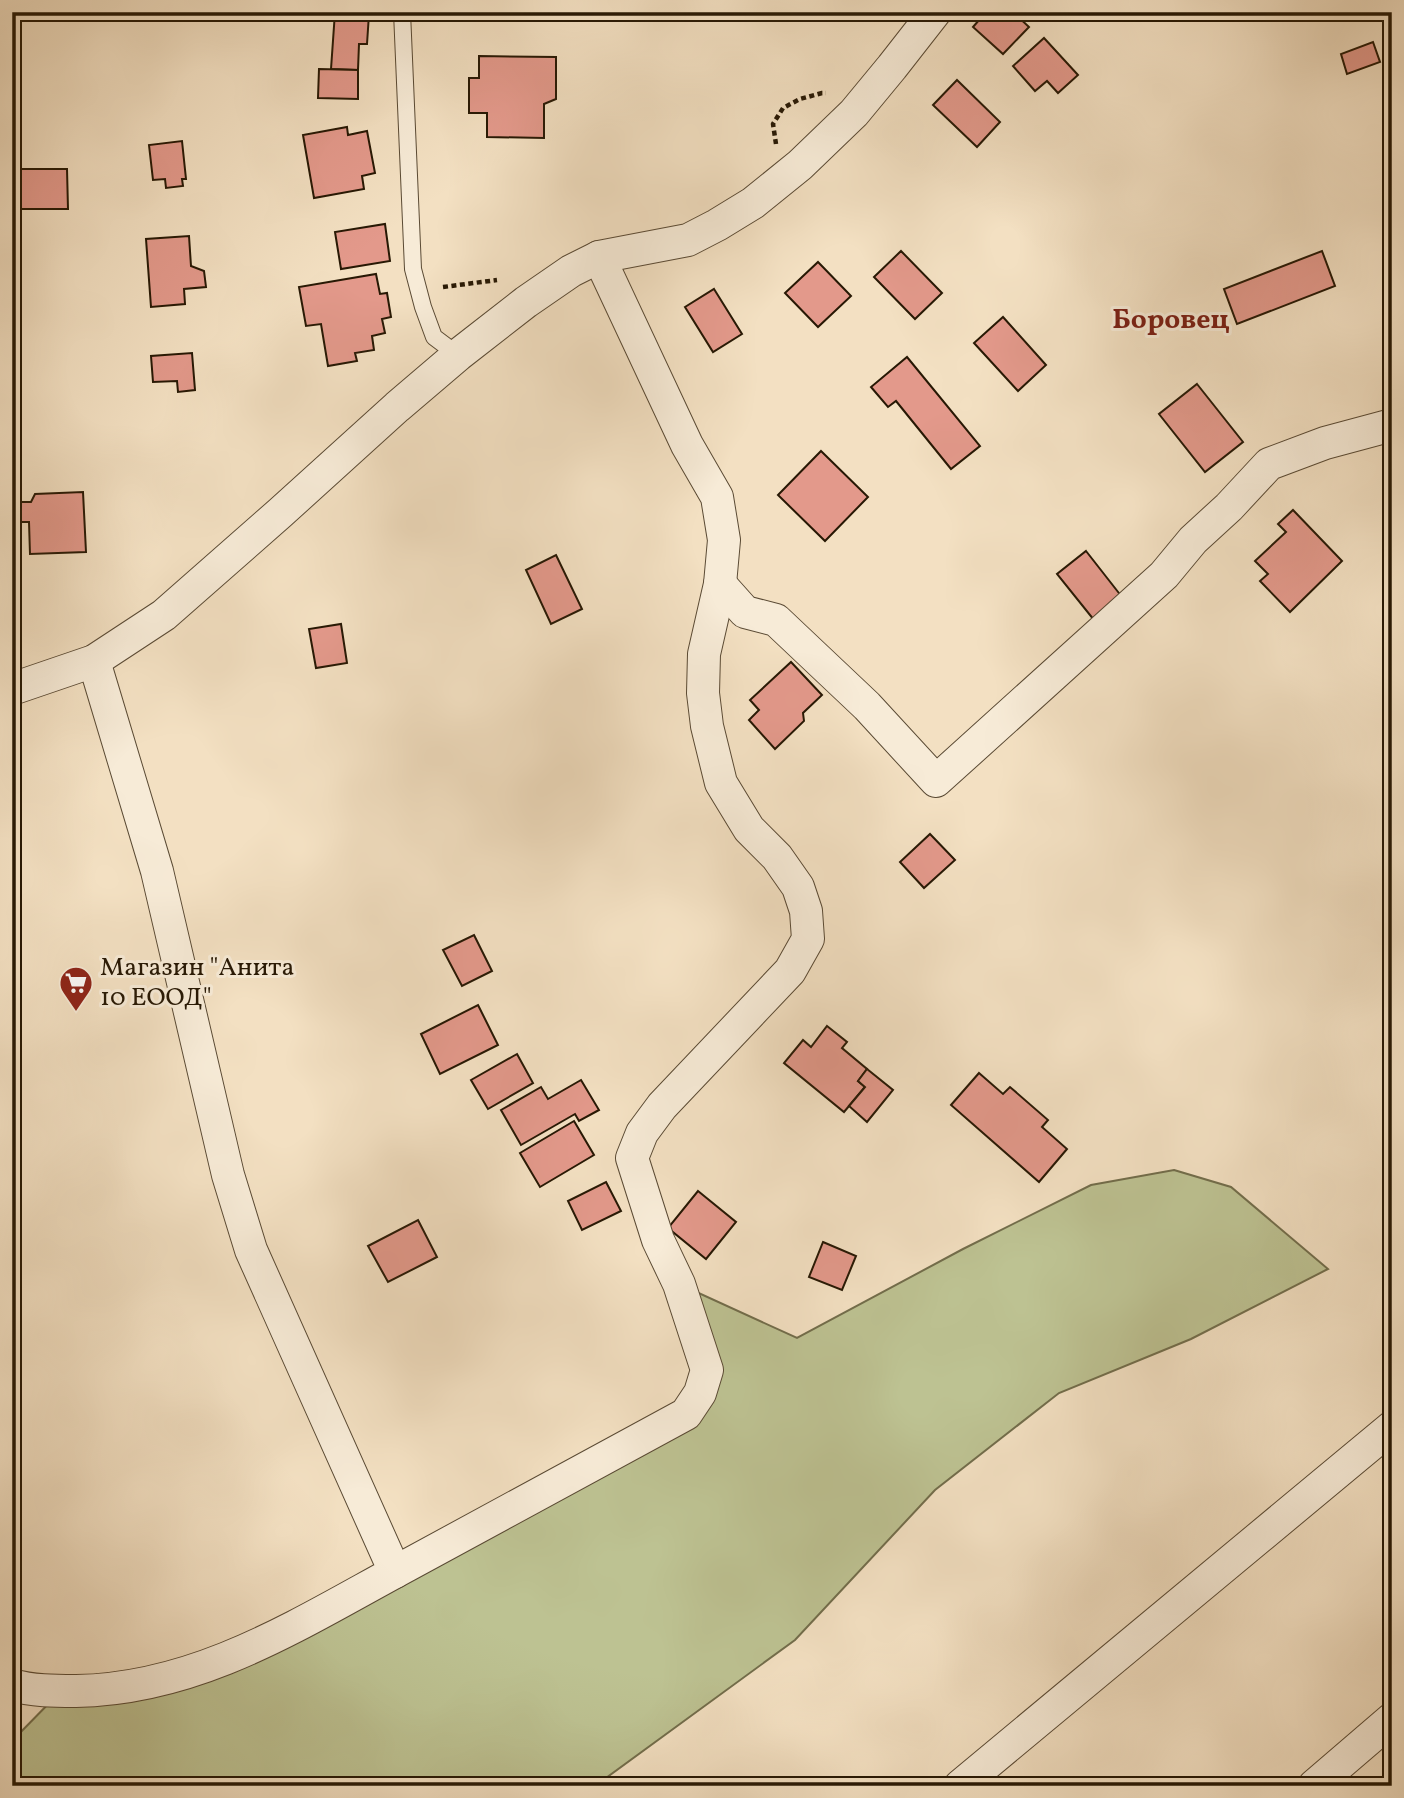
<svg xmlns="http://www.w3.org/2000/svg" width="1404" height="1798" viewBox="0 0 1404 1798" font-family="Vollkorn,serif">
  <rect width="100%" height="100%" fill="#f3e0c2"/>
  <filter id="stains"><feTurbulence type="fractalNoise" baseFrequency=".00286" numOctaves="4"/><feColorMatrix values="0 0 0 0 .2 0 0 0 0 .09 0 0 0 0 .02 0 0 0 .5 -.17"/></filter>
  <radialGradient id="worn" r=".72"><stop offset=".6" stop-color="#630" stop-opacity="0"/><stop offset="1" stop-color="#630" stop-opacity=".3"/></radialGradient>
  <polygon fill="#bdc292" stroke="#726d4b" stroke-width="2" points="1174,1170 1231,1187 1328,1269 1191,1339 1059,1393 935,1490 795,1640 595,1786 12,1786 12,1741 61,1691 186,1674 700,1393 679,1284 797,1338 963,1249 1091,1185"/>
  <g fill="#e3998b" stroke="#271804" stroke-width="2">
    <polygon points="335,12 369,14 367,44 359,44 358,70 331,69"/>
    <polygon points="986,12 1013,12 1029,27 1003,54 973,27"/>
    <polygon points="1044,38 1078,75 1058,93 1047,81 1035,91 1013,66"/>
    <polygon points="1373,42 1380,62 1347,74 1341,54"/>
    <polygon points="479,56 556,57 556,99 544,104 544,138 487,137 487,113 469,113 469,78 479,78"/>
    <polygon points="319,69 358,70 358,99 318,98"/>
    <polygon points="957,80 1000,122 977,147 933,105"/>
    <polygon points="347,127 348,135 367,131 375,173 362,176 364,189 314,198 303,135"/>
    <polygon points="182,141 186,179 182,179 183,186 166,188 165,179 153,180 149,145"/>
    <polygon points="12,169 67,169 68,209 12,209"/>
    <polygon points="385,224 390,261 341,269 335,232"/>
    <polygon points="189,236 191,266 204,271 206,287 184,289 185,304 151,307 146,239"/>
    <polygon points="901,251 942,293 915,319 874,277"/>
    <polygon points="1322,251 1335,286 1237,324 1224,289"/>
    <polygon points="818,262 851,296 818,327 785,293"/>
    <polygon points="376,274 380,294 387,293 391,317 382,319 385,333 372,336 374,350 355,353 357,361 328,366 321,324 306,326 299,287"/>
    <polygon points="714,289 742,334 713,352 685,307"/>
    <polygon points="1003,317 1046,365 1018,391 974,343"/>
    <polygon points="192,353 195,390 178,392 177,381 153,382 151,356"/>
    <polygon points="907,357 980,446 951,469 896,401 888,407 871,387"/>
    <polygon points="1197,384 1243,442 1205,472 1159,414"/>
    <polygon points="821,451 868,497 825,541 778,495"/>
    <polygon points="83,492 86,552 30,554 29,522 15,522 14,502 31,502 35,494"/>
    <polygon points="1293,510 1342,561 1290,612 1260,581 1268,574 1255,561 1286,532 1278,524"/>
    <polygon points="1086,551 1122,597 1094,620 1057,574"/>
    <polygon points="556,555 582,609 551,624 526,570"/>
    <polygon points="341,624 347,663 316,668 309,629"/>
    <polygon points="791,662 822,695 803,713 804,721 775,749 749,720 759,710 750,700"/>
    <polygon points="930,834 955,860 924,888 900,862"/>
    <polygon points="474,935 492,971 462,986 443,950"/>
    <polygon points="478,1005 498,1045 440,1074 421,1034"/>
    <polygon points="827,1026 847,1042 842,1048 867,1069 858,1081 865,1087 844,1112 784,1063 803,1040 811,1047"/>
    <polygon points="517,1054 533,1083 488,1109 471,1080"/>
    <polygon points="867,1069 893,1090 867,1122 849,1106 865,1087 858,1081"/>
    <polygon points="979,1073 1003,1094 1010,1087 1048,1120 1042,1127 1067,1149 1039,1182 951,1105"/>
    <polygon points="581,1080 599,1110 579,1121 575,1114 521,1145 501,1110 541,1087 548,1099"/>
    <polygon points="574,1121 594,1155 540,1187 520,1153"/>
    <polygon points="606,1182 621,1211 582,1230 568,1201"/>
    <polygon points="698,1191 736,1222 706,1259 668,1228"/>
    <polygon points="418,1220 437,1257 388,1282 368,1246"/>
    <polygon points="823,1242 856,1256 842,1290 809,1277"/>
  </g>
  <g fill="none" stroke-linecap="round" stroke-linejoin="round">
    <defs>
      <polyline id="lane" points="402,12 413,269 423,307 434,337 458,355"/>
      <g id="street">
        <polyline points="720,584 745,612 776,620 867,706 936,781 1164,575 1193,540 1229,507 1269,464 1325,443 1392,425"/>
        <polyline points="12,689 94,661 164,615 280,513 397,407 458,355 526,302 571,271 599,257 688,240 717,225 753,203 800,165 854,113 892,67 935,12"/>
        <polyline points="395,1572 686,1414 700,1393 707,1370 679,1284 658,1240 632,1158 642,1133 662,1106 790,971 808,939 806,911 798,887 777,857 749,829 721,783 707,726 703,693 704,654 720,584 724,540 717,497 687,445 599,257"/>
        <path d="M12,1685C32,1691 55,1691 76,1691C196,1689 294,1627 395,1572L251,1250L228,1175L157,871L94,661"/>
        <polyline points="960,1786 1392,1427"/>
        <polyline points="1314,1786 1392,1719"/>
      </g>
    </defs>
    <use href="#lane" stroke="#5a4a34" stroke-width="18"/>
    <use href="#street" stroke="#5a4a34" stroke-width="34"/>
    <g stroke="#271804" stroke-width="4.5" stroke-dasharray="5 3.5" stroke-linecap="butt">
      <polyline points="776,144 773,124 783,108 800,99 822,93 826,93"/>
      <polyline points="443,287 497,280"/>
    </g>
    <use href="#lane" stroke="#f7ebd7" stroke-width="16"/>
    <use href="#street" stroke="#f7ebd7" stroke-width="32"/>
  </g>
  <defs>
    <symbol id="supermarket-pin" viewBox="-11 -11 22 30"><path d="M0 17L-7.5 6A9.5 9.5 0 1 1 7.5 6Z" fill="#8f2418" stroke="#f7ebd7"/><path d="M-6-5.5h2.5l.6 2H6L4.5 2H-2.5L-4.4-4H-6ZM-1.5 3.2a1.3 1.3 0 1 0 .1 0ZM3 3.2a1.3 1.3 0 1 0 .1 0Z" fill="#fff"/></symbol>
  </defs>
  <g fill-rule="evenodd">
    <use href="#supermarket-pin" x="57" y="964" width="38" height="52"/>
  </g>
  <g text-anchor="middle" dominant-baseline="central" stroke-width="6" stroke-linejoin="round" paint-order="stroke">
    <g font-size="26" fill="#271804" stroke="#f7ebd7" text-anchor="start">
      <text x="100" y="968">Магазин "Анита<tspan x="100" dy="30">10 ЕООД"</tspan></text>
    </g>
    <g font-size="28" font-weight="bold" fill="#7a1f14" stroke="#f7ebd7">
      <text x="1171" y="320">Боровец</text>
    </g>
  </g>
  <rect width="1404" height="1798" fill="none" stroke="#f3e0c2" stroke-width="42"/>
  <rect x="14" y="14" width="1376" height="1770" fill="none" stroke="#271804" stroke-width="3.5"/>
  <rect x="21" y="21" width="1362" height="1756" fill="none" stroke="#271804" stroke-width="2"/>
  <rect width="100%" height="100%" filter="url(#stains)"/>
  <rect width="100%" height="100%" fill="url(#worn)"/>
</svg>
